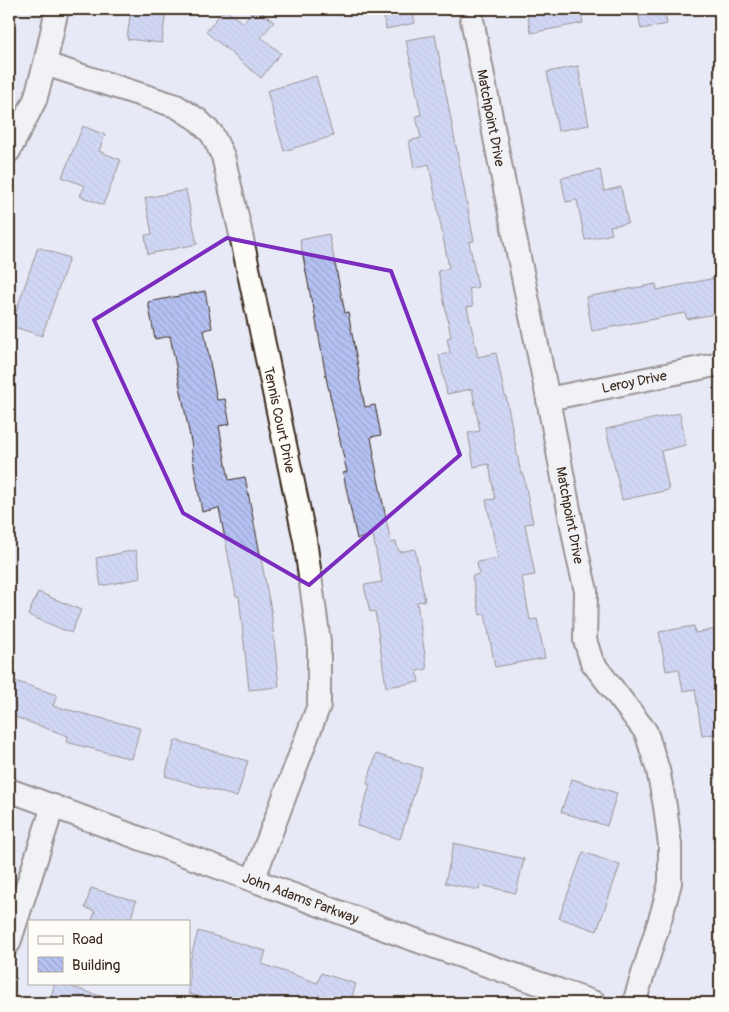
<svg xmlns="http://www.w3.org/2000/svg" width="729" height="1012" viewBox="0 0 729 1012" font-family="Pangolin,sans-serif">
  <defs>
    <pattern id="building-back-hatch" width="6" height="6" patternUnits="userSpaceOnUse" patternTransform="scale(1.25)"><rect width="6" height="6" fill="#b4c1f2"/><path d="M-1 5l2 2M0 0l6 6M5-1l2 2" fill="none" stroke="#9ca6cf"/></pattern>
  </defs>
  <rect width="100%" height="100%" fill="#e7eaf6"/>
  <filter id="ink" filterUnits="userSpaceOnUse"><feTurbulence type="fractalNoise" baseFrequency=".02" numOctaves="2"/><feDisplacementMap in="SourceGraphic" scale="10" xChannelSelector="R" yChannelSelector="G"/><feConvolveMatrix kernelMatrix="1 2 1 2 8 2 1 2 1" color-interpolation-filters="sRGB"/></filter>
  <g filter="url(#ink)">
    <g fill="url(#building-back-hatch)" stroke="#3b2a1e">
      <polygon points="131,9 166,9 162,43 127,39"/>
      <polygon points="224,9 243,23 254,9 258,9 274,22 261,37 281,53 261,78 206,32"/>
      <polygon points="382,9 412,9 415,23 386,29"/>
      <polygon points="526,9 580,9 583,23 531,33"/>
      <polygon points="656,9 664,9 667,24 641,29 638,12"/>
      <polygon points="435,35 474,241 469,242 478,287 469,289 473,306 467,307 478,357 496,353 505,396 506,396 521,474 523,473 533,523 525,524 535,575 522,577 530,620 537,619 545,658 495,667 485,614 480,615 472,576 479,574 477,562 498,558 486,500 495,499 489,464 474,467 468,433 480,431 472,389 447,394 439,355 450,353 447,338 451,337 438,271 449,268 429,164 414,168 409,141 421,138 416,116 421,115 406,40"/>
      <polygon points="578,66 589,125 558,131 547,72"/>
      <polygon points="316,76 333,136 284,151 267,91"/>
      <polygon points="83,126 105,135 99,151 121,160 103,205 80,196 85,186 62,177"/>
      <polygon points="600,170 604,191 621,187 628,223 610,226 612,234 585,240 577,200 566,202 561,178"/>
      <polygon points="186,190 197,244 148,254 145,235 152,234 145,198"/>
      <polygon points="329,234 345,313 348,312 360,377 359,377 365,407 375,405 381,435 371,437 374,454 373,454 391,543 396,542 399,552 415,549 425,601 417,602 427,669 417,671 419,682 386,687 375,611 370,612 364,585 382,582 373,536 357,539 343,473 347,472 327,382 313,304 312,304 300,240"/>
      <polygon points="38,247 69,258 42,336 11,326"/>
      <polygon points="720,277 720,313 687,319 685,313 592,331 586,297 656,284 657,290"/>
      <polygon points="205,291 212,328 204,330 217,400 225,399 230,424 219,426 229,480 245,477 271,610 279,687 249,690 239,596 236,596 219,508 202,512 191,448 192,447 170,336 155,339 148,302"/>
      <polygon points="680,413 686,445 661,451 669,490 622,500 606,429"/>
      <polygon points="136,550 141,578 101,586 96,558"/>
      <polygon points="38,592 81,610 71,633 28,615"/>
      <polygon points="694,626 695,633 717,629 720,645 720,733 702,736 695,689 683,691 679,669 666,671 659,632"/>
      <polygon points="9,679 57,695 53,706 140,728 132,759 66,742 68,736 9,715"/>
      <polygon points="175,740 248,761 237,797 165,776"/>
      <polygon points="376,754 422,768 400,839 357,826 370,785 367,784"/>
      <polygon points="572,779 617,793 607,826 561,812"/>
      <polygon points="454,843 524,859 516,893 480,885 479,890 445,883"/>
      <polygon points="583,852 620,865 597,931 559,918"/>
      <polygon points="91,888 136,901 130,921 92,921 95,911 85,908"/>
      <polygon points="198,931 266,951 262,964 318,983 321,973 356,984 350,1003 222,1003 189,994 189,964"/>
      <polygon points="55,983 60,983 112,1000 111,1003 49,1003"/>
    </g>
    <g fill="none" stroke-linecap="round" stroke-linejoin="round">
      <defs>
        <g id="minor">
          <path id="s1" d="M470,9L504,184L548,399L578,557L586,591L585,640L592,662L646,732L658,770L665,806L670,845V883L662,913L634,1003"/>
          <path id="s2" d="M45,64L176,106L198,120L212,134L223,156L240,230L305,540L319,642V705L253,880"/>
          <polyline points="9,151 35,100 45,64 57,9"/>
          <path id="s3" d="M548,399L720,364"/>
          <path id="s4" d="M9,790L404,936L595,1003"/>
          <polyline points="9,943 53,806"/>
        </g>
      </defs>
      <use href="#minor" stroke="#3b2a1e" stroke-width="26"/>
      <use href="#minor" stroke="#fdfcf7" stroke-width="22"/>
    </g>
  </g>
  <path d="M0 0H729V1012H0ZM227,238L391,271L460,455L309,585L183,513L94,320Z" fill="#e7eaf6" fill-opacity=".55" fill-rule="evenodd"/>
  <path fill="none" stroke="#7b2cbf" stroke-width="4" stroke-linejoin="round" d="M227,238L391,271L460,455L309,585L183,513L94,320Z"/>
  <g text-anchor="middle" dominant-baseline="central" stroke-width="4.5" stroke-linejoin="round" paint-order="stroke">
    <g font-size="14" fill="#3b2a1e" stroke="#fdfcf7">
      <text stroke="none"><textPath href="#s1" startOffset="111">Matchpoint Drive</textPath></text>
      <text stroke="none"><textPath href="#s3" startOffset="88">Leroy Drive</textPath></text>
      <text stroke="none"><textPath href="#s2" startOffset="478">Tennis Court Drive</textPath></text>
      <text stroke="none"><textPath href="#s1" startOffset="516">Matchpoint Drive</textPath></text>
      <text stroke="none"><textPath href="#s4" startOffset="311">John Adams Parkway</textPath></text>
    </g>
  </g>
  <rect width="729" height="1012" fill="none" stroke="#fdfcf7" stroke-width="30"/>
  <rect x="15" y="15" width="699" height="982" fill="none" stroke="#3b2a1e" stroke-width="2" filter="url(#ink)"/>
  <rect x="28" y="920" width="162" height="65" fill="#fdfcf7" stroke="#afa8a0"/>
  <rect x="38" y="936" width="25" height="8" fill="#fdfcf7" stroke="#afa8a0"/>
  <text x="72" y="944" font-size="15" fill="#3b2a1e">Road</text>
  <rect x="38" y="957" width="25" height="15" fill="url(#building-back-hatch)" stroke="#afa8a0"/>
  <text x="72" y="970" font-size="15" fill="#3b2a1e">Building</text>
</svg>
